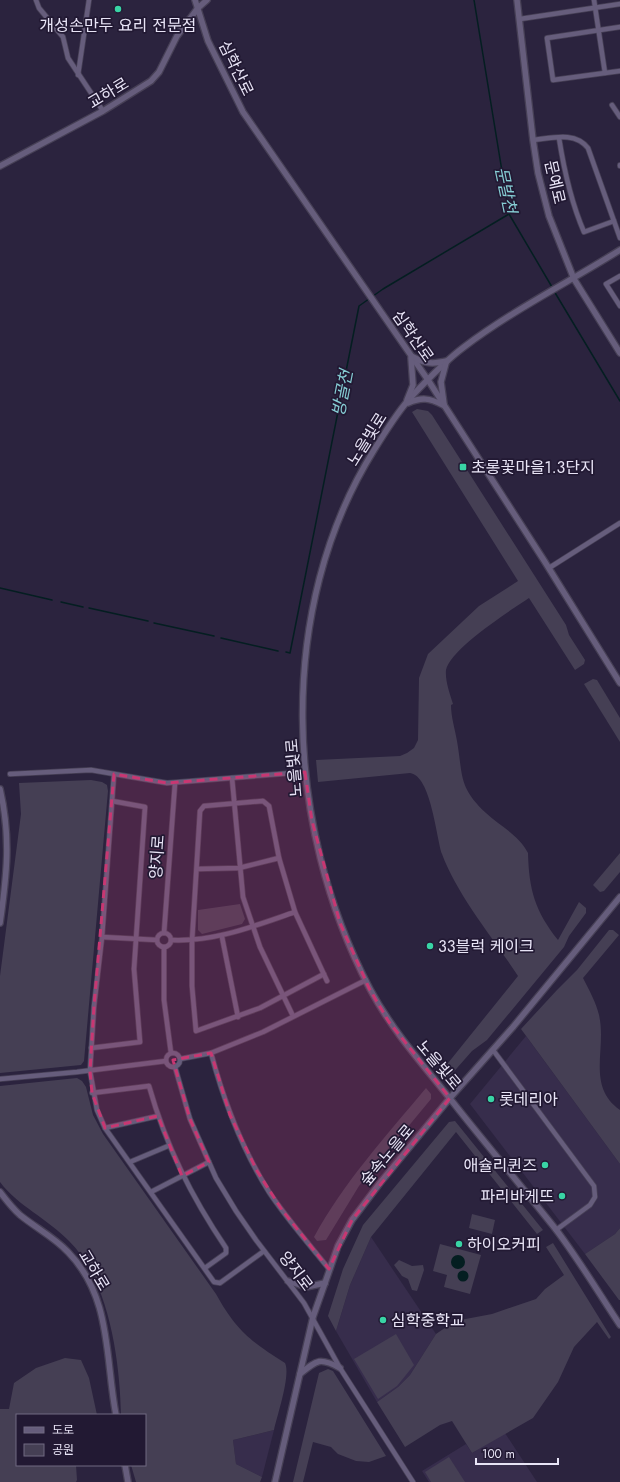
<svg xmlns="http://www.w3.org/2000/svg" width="620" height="1482" viewBox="0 0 620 1482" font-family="Jost,'Noto Sans KR',sans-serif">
  <rect width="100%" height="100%" fill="#2b233e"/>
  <g fill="#372d4c">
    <polygon points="526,1036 620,1164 620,1228 615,1234 585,1254 470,1104"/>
    <polygon points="371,1237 436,1334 410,1375 398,1387 377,1402 336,1331 350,1285"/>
    <polygon points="274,1430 262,1477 236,1464 233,1440"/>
    <polygon points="505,1433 537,1482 429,1482 422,1471 466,1444 472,1453"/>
  </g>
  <g fill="#453f54">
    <path d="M417,409L428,411L432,415L566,625L569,635L585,660L584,664L575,670L529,598C511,610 450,649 446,670C445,681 450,694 453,704L451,705C451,717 455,729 457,741C463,775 458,787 486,813C500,826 519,835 528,853C529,890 535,911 558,940L579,902L586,908V913L569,936L564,947L487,1040L472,1051L450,1076L443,1077L440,1073L518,976C494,939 457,895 442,854C436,836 431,776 410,773L318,782L316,760L400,756L407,753L414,748L418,740L419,678L428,654L479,606L518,581L412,412Z"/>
    <polygon points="593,679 597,680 620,718 620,742 584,684"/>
    <polygon points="91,780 102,782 107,785 108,791 84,1061 81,1065 0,1073 0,976 21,814 19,783"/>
    <polygon points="620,853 620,872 604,891 600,892 593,885"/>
    <polygon points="240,904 245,919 242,924 202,934 198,930 198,910"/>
    <path d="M609,930H613L619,935L583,978C589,990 596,1002 599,1015C607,1049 586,1086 620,1110V1164L521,1029L557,990L577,970Z"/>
    <path d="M77,1078L82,1081L86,1087L93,1115L103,1134L216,1294C236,1330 250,1341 285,1363C291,1375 277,1416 274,1430L233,1440L236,1464L262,1477L260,1482H136L131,1465H145V1415H121C120,1361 109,1280 69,1241C48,1219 18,1206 0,1182V1086Z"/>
    <path d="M426,1088L431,1094V1099L359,1186L326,1240L317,1241L314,1237C344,1182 386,1136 426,1088Z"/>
    <polygon points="455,1121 543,1230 537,1234 456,1132 371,1237 350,1285 336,1331 328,1316 343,1269 363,1225 449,1122"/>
    <polygon points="472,1214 495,1220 492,1234 469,1228"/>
    <polygon points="620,1228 620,1300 619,1300 585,1254 615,1234"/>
    <polygon points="553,1243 611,1337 609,1339 597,1322 574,1347 558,1382 533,1418 472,1453 452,1421 440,1425 405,1447 377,1402 398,1387 410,1375 436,1334 455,1321 492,1314 536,1299 545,1289 564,1275 546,1247"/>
    <polygon points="440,1244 481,1255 470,1294 444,1287 447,1275 433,1271"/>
    <polygon points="399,1260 412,1266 423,1265 424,1270 417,1291 412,1290 408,1279 402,1276 394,1265"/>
    <polygon points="396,1334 414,1365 397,1386 378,1399 354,1359"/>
    <polygon points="65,1358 81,1360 89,1378 97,1415 17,1415 17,1465 76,1465 77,1480 76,1482 0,1482 0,1409 9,1409 14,1383 36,1368"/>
    <polygon points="328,1369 333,1371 386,1456 369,1462 356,1461 338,1454 331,1447 313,1442 303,1482 293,1482 319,1373"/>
    <polygon points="449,1457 465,1482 431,1482 425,1472"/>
  </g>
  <g fill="#041e21">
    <circle cx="458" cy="1262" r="7"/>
    <circle cx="463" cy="1276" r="5.5"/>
  </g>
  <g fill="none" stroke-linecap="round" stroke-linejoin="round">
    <g stroke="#041e21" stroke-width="1.5">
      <polyline points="474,0 509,214 552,287"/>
      <polyline points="554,291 620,401"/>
      <polyline points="0,588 52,600"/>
      <polyline points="61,602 83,607"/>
      <polyline points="89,608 148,621"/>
      <polyline points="154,623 214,636"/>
      <polyline points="221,638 278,651"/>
      <polyline points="286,652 290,653 359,306 383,289 509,214"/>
    </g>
    <defs>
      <g id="minor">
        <polyline points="36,0 39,8 63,37 68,58 103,111"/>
        <polyline points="594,0 605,73"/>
        <polyline points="520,19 620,4"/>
        <polyline points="620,27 547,38 553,80 620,71"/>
        <polyline points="78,75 89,0"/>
        <polyline points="612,105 620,117"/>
        <path d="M559,138C564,170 571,202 584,232L614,221"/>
        <path d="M533,140C552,138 575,131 588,148L620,238"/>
        <polyline points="620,165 620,166"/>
        <polyline points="620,276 606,284 620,306"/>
        <polyline points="549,568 620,523"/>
        <polyline points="10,774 91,770 167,783 305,772"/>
        <polyline points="114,774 102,937 94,1006 90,1071 97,1110 105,1128 214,1282 220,1283 264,1251"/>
        <polyline points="232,778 243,897 260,947 293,1016"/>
        <polyline points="197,869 239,868 279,858"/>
        <circle cx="164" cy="940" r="7"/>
        <polyline points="164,933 175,783"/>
        <polyline points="102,937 157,940"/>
        <polyline points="222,937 238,1017"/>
        <path d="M171,940C215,942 254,926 295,912"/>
        <polyline points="164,947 164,1000 171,1053"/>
        <polyline points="324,974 260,1008 196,1031 192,986 192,941 200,811 204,806 263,801 269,806 279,858 295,912 327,981"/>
        <polyline points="91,1048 140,1042 134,969 145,807 112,801"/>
        <polyline points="493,1050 594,1186 595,1197 590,1205 556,1230"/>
        <circle cx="173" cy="1060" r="7"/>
        <path d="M211,1053C224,1102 242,1149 269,1192C287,1219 309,1244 329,1269"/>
        <polyline points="180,1059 211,1053 263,1032 366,980"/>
        <polyline points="175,1067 190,1119 216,1178 236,1211 256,1240 304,1303 340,1368 413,1482"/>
        <polyline points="0,1079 77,1072 166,1061"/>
        <path d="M92,1093L149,1086C166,1146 191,1196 226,1248V1253L205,1268"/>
        <polyline points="105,1128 158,1116"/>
        <polyline points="130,1162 168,1146"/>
        <polyline points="151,1192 209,1162"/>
      </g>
      <g id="tertiary">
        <polyline points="195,0 208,41 243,112 428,380 545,562 620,683"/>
        <polyline points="517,0 533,140 538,173 549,216 574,279 620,353"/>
        <polyline points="0,166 103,111 151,81 159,72 177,36 198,8 207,0"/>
        <path d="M620,250C569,282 513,310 464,347C445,361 428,379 412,396C397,412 386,431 374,450C275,609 284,826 370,989C394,1034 428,1070 459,1110C490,1149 523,1188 554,1227C578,1258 598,1292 620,1325"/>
        <path d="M413,357C426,364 433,364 447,361"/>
        <polyline points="407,400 413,385 411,358"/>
        <path d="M408,403C422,397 429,398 443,405"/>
        <polyline points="444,404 441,382 446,363"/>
        <path d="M0,789C11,837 7,874 0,923"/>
        <path d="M0,1192C6,1200 12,1208 20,1215C36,1228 54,1237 68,1252C112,1297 105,1358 116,1415"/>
        <polyline points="288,1281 306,1287 325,1283"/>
        <path d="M300,1374C317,1360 320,1357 340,1368"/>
        <polyline points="125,1465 128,1482"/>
        <polyline points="275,1482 313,1317 338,1246 352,1220 380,1183 450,1098 513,1027 620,897"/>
      </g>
    </defs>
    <use href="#minor" stroke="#474056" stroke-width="6"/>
    <use href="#tertiary" stroke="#474056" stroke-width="8"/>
    <use href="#minor" stroke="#665d7c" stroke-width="4.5"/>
    <use href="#tertiary" stroke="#665d7c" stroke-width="5.5"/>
  </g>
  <path fill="#c83772" fill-opacity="0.2" stroke="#c83772" stroke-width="3" stroke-dasharray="8 5" stroke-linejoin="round" d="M305,772L312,821L340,923L369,988L389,1022L450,1098L352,1220L329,1269L282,1210L257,1171L230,1115L211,1053L173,1060L190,1119L209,1162L182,1176L158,1116L105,1128L92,1093L90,1071L94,1006L114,774L167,783Z"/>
  <g fill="#39d4a5" stroke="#221933" stroke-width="1.5">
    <circle cx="118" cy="9" r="4"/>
    <rect x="459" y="463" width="8" height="8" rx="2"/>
    <circle cx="430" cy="946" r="4"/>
    <circle cx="491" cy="1099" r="4"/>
    <circle cx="545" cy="1165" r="4"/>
    <circle cx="562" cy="1196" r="4"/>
    <circle cx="459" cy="1244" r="4"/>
    <circle cx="383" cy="1320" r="4"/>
  </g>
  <g text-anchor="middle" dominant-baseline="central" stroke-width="3.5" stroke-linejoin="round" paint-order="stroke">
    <g font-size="16" fill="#e8e4f6" stroke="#221933" text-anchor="start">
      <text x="118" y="25" text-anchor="middle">개성손만두 요리 전문점</text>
      <text x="471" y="467">초롱꽃마을1.3단지</text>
      <text x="438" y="946">33블럭 케이크</text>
      <text x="499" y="1099">롯데리아</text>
      <text x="537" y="1165" text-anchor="end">애슐리퀸즈</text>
      <text x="554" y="1196" text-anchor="end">파리바게뜨</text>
      <text x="467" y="1244">하이오커피</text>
      <text x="391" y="1320">심학중학교</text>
    </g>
    <g font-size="16" fill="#e8e4f6" stroke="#221933">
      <text transform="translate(236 68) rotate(64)">심학산로</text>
      <text transform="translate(108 93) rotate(-31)">교하로</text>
      <text transform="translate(555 182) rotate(77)">문예로</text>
      <text transform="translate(413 336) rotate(55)">심학산로</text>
      <text transform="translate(367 439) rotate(-58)">노을빛로</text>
      <text transform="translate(294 768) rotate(-95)">노을빛로</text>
      <text transform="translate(157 857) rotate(-86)">양지로</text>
      <text transform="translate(439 1065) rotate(50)">노을빛로</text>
      <text transform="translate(387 1155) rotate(-50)">숲속노을로</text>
      <text transform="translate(94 1270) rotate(59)">교하로</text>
      <text transform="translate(296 1271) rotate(53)">양지로</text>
    </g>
    <g font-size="17" font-style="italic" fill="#86cdd4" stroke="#221933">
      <text transform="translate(506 190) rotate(78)">문발천</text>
      <text transform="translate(342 393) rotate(-79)">방골천</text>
    </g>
  </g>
  <rect x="16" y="1414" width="130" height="52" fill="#221933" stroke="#716a81"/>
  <rect x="24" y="1427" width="20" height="6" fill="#665d7c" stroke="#716a81"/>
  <text x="52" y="1434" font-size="12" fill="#e8e4f6">도로</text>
  <rect x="24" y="1444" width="20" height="12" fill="#453f54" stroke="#716a81"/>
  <text x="52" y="1454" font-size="12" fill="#e8e4f6">공원</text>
  <path d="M476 1458v6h82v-6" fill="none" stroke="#e8e4f6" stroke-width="2"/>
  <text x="482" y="1458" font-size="12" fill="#e8e4f6" stroke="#221933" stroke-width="3" paint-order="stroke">100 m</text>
</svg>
